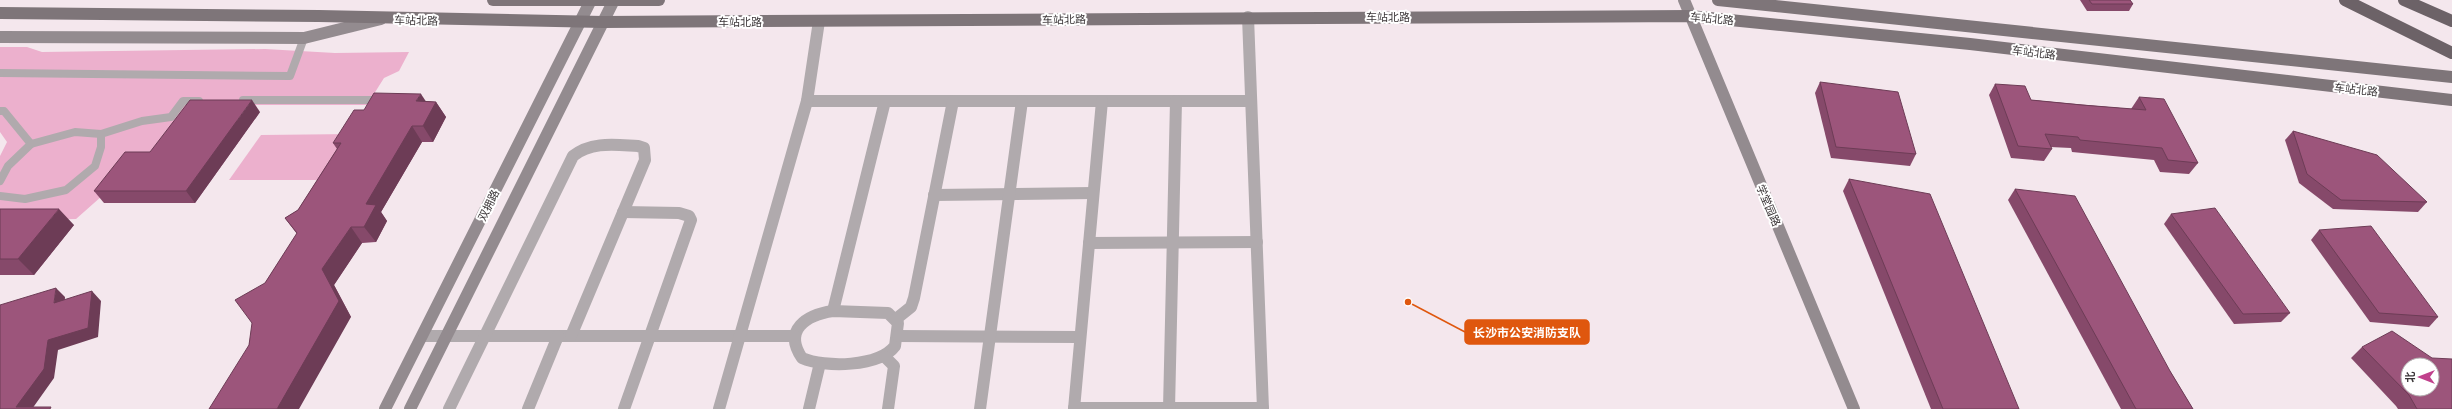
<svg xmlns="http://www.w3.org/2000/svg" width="2452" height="409" viewBox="0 0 2452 409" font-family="'Exo 2','Noto Sans SC',sans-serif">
  <rect width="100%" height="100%" fill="#f4e7ed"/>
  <g fill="#ecb0cd">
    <polygon points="0,47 27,47 42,52 265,49 335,53 409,52 399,71 384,78 367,105 198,105 181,126 76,219 0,221 0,156 7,142 0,132"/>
    <polygon points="353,134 324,180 229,180 261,135"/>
  </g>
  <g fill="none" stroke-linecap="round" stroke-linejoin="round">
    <g stroke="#b0aaad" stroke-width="8">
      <polyline points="0,73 290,76 304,38"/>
      <polyline points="243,100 381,100"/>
      <polyline points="0,111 4,111 31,144 8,166 0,181"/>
      <polyline points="31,144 75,132 101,134"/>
      <polyline points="0,196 25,199 66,190 95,166 101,147 101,134 142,121 171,117 183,101 199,101"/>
    </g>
    <g stroke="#b0aaad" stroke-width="12">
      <polyline points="1248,17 1263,409"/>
      <polyline points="807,101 1251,101"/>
      <polyline points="934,195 1093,193"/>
      <polyline points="623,212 679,213 689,216 691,220 624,409"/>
      <polyline points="1089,243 1257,242"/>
      <path d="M833,311L888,313L898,323L895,346C879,367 825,368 802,358C783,330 806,315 833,311Z"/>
      <polyline points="833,311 885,101"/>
      <polyline points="896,319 911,307 914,298 953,101"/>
      <polyline points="423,336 795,336"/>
      <polyline points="898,336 1080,337"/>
      <polyline points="885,357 894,366 888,409"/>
      <polyline points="1074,408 1263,408"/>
      <path d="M449,409L573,156C592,141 616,145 638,146L644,148L645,160L571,336"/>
      <polyline points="528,409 558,336"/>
      <polyline points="719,409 807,101 819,21"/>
      <polyline points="809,409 820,363"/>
      <polyline points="980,409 1022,101"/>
      <polyline points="1074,409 1102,101"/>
      <polyline points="1169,409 1176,101"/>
    </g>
    <g stroke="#938b8f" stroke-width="12">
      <polyline points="1684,0 1854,409"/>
      <polyline points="0,37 304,38 381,19"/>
      <polyline points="385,409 591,0"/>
      <polyline points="410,409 614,0"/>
    </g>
    <g stroke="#7e7579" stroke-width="12">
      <polyline points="493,0 659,0"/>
      <polyline points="1718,0 2452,77"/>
      <polyline points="0,13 319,16 603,22 1690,16 1970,44 2452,100"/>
    </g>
    <g stroke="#6c6267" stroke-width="12">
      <polyline points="2345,0 2452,53"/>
      <polyline points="2404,0 2452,21"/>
    </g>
  </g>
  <g fill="#86496a">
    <polygon points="2080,0 2130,0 2133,4 2129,11 2087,11"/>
    <polygon points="1820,82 1916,154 1910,166 1831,158 1815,93"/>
    <polygon points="1995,84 2031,100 2131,109 2139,97 2198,163 2189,174 2160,172 2154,160 2072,152 2071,148 2050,147 2052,149 2044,161 2011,158 1989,95"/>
    <polygon points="426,101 436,102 446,117 433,142 422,142 381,212 387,221 376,242 362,243 334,285 351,317 249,345 265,283 297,234 285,218 298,210 337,149 333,143"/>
    <polygon points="260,112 195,203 104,203 94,191 150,152"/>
    <polygon points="2293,131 2427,202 2418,212 2333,209 2299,183 2285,140"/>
    <polygon points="1849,179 2019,409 1931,409 1843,191"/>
    <polygon points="2015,189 2170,371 2193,409 2121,409 2008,200"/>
    <polygon points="0,209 74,225 34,275 0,275"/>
    <polygon points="2171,214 2290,313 2281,322 2234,324 2164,224"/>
    <polygon points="2319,230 2438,317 2429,327 2370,322 2311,240"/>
    <polygon points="2362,347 2432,358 2452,409 2398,409 2396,406 2351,358"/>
  </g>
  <g fill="#6d3c56">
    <polygon points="421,94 431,109 416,101"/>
    <polygon points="252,100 260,112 195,203 186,191"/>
    <polygon points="436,102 446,117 433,142 423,126"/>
    <polygon points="412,126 422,142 381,212 387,221 376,242 364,227 366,204"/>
    <polygon points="59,209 74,225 34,275 18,259"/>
    <polygon points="351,227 362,243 334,285 351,317 299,409 277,409 322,269"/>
    <polygon points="56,288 65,297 64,312 54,303"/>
    <polygon points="92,291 101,301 98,337 58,350 54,378 32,409 16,407 48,340"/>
  </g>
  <g fill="#9c557b" stroke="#6d3c56" fill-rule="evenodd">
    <polygon points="2089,0 2130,0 2133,4 2092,4"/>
    <polygon points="1820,82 1898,92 1916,154 1836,147"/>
    <polygon points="1995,84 2025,86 2031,100 2082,105 2146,110 2139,97 2164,99 2198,163 2168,160 2162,148 2080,140 2078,137 2045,134 2052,149 2018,146"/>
    <polygon points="374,93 421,94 416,101 436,102 423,126 412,126 366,204 376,205 364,227 351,227 322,269 339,301 277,409 209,409 249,345 252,323 235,300 265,283 297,233 285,218 298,210 341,143 333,143 354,110 364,110"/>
    <polygon points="190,100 252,100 186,191 94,191 125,152 150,152"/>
    <polygon points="2293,131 2377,155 2427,202 2341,200 2307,174"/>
    <polygon points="1849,179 1930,194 2019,409 1943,409"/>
    <polygon points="2015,189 2075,196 2170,371 2193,409 2136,409"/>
    <polygon points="2215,208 2290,313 2243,314 2171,214"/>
    <polygon points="0,209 59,209 18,259 0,259"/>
    <polygon points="2371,226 2438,317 2379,313 2319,230"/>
    <polygon points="56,288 54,303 92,291 88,328 48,340 44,369 16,407 51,407 50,409 0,409 0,305"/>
    <path d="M2392,331L2432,358L2452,359V409H2417L2409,395L2362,347ZM2408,365H2432V389H2408Z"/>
  </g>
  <g text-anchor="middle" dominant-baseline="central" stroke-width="4" stroke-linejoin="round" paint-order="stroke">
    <g font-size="11" fill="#3b3638" stroke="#fff">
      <text x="1388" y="16">车站北路</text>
      <text transform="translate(1712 18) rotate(5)">车站北路</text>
      <text transform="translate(1064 19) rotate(-1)">车站北路</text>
      <text transform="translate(416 20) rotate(1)">车站北路</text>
      <text x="740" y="21">车站北路</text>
      <text transform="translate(2034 52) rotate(7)">车站北路</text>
      <text transform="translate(2356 89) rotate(6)">车站北路</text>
      <text transform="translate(488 205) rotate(-64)">双拥路</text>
      <text transform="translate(1769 205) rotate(67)">学堂园路</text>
    </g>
  </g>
  <path fill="none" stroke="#df570e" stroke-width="1.5" d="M1408 302L1465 332"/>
  <circle fill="#df570e" stroke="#fff" stroke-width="1.5" cx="1408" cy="302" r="4"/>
  <rect fill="#df570e" stroke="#df570e" stroke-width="1.5" x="1465" y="320" width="124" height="24" rx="4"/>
  <g font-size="12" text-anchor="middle" font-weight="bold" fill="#fff">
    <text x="1527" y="337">长沙市公安消防支队</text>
  </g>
  <g transform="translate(2420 377) rotate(270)"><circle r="19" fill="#ffffff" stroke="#b1afaf"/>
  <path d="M0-3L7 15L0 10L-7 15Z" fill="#c0418c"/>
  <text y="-6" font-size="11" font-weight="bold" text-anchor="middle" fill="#3b3638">北</text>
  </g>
</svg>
